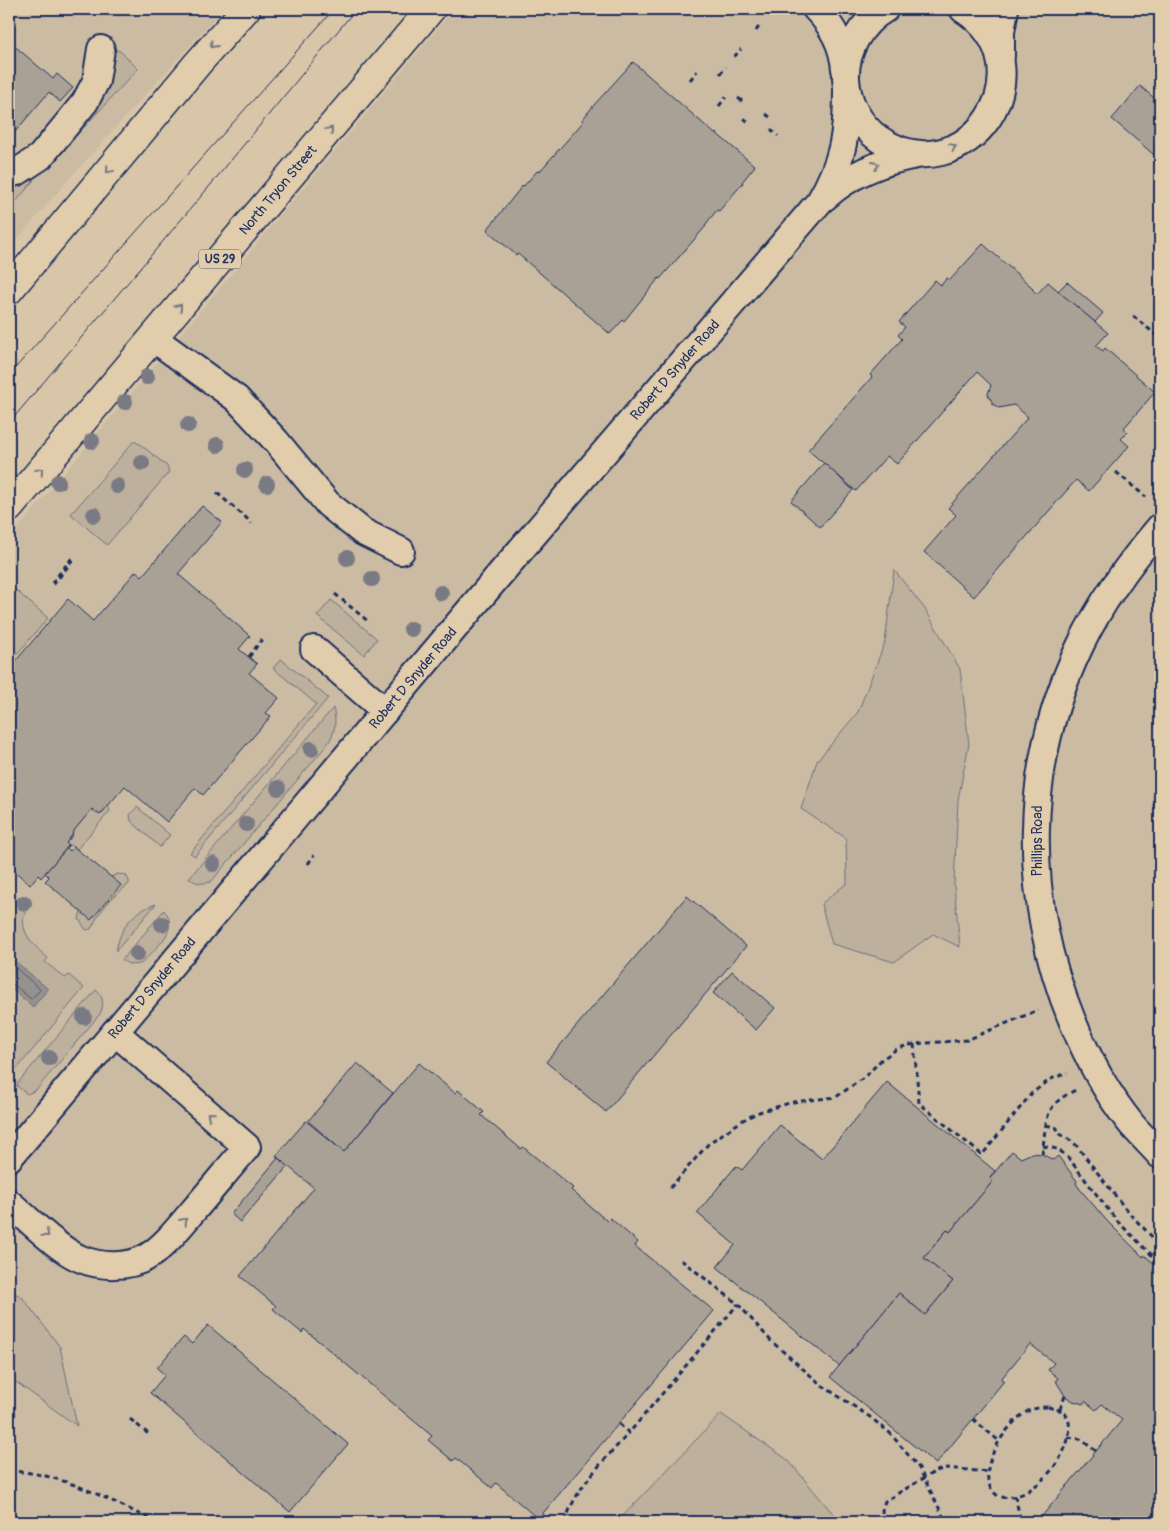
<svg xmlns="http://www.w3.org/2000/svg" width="1169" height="1531" viewBox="0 0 1169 1531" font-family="Pangolin,sans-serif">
  <rect width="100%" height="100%" fill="#d9c6a8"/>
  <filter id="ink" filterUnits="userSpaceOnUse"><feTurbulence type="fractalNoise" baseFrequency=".02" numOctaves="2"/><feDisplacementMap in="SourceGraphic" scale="10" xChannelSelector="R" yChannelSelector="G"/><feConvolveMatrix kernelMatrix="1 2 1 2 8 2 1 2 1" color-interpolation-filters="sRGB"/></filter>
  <g filter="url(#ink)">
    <g fill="#cbbba3">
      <polygon points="9,9 223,9 69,179 9,249"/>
      <polygon points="454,9 1160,9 1160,1522 9,1522 9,539"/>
    </g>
    <g fill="#bdb09d" stroke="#6c707e">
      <polygon points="116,50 120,51 138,69 74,138 107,88 114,51"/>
      <polygon points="34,180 9,210 9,186"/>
      <polygon points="134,441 141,445 167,466 169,472 107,545 71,514"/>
      <polygon points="894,570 925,609 960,669 969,744 958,800 954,885 960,947 933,934 894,962 832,944 821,904 847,883 846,838 801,809 817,761 858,712 885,642"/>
      <polygon points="11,586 48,618 9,663 9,588"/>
      <polygon points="331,600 377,639 364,655 317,616"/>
      <polygon points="281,659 328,698 195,856 190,853 316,704 273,668"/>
      <path d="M333,708C337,722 335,734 326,746L211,882C202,884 197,884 189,878Z"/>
      <polygon points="108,806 110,811 77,849 66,843 73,835 72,833 92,809 100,815"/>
      <polygon points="137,807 170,835 160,847 131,821 130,815"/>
      <polygon points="118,874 126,875 129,881 129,884 111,899 99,914 91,929 86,930 79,919 81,911 110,877"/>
      <path d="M25,897L29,899L31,903C29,907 27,909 25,913C18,932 36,948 48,958L45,962L65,978L69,975L84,988L16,1070L9,1074V912L19,900Z"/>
      <path d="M156,904L116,951C121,926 132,912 156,904Z"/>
      <path d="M164,910C181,930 155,948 142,963C135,966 128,965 122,960Z"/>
      <path d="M96,990C104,997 104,1005 100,1014L36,1090L27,1094L17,1086V1084Z"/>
      <polygon points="9,1290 22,1297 60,1347 77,1426 9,1377"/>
      <polygon points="721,1414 788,1460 840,1522 617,1522"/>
    </g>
    <polygon fill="#95918e" stroke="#646a7b" points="9,956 48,989 33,1007 9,987"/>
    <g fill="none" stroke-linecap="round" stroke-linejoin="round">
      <polyline stroke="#4c5671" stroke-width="1" points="9,962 39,988 40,990 31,999 14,985 9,984"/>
    </g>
    <g fill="#aaa196" stroke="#1b2f5e">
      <polygon points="9,41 53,79 57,74 73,88 60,102 49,92 9,139"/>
      <polygon points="633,62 715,134 716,133 755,166 742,182 743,183 719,211 717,210 705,225 706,226 660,279 659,278 624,321 623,320 610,334 518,254 516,255 487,230 523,185 524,186 537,171 539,172 583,122 582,120 594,105"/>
      <polygon points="1140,86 1160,103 1160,160 1112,119"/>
      <polygon points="983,244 1033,288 1032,289 1037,294 1048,282 1108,333 1096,346 1103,351 1105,348 1155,392 1124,428 1128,432 1121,439 1129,446 1089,491 1076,480 974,597 924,552 956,515 948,508 1028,417 1014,405 999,408 993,404 988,394 991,385 977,372 897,464 887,456 856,491 808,450 872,377 870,375 902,339 898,335 905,327 899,322 935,280 941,285 947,278 950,280"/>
      <polygon points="1067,282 1103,313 1095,322 1058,291"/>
      <polygon points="824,463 853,490 820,527 791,501"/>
      <polygon points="202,506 222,522 178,574 250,636 239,649 257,664 249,673 279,698 266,713 271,716 203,795 195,788 167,822 125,786 100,815 92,809 72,833 73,834 66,843 69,845 41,878 38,875 30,885 9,866 9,669 68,599 93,621 136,571 142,576"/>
      <polygon points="74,847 121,885 91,920 45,881 49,877 45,873 67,848 70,851"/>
      <polygon points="687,896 746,946 606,1112 546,1062"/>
      <polygon points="732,971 775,1008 756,1030 713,993"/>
      <polygon points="357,1063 393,1093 344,1152 308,1121"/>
      <polygon points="419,1063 455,1093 458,1090 484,1112 481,1115 521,1149 523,1147 573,1188 571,1190 607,1221 610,1218 638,1242 635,1246 714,1311 538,1519 496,1483 492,1488 456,1458 453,1461 428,1440 432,1436 304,1329 302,1333 273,1309 276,1306 240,1276 314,1188 276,1156 292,1137 306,1121 344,1152"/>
      <polygon points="887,1082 995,1171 990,1178 993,1181 950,1232 947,1230 924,1258 953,1281 925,1315 899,1293 839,1366 717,1267 735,1245 697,1213 736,1166 742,1170 780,1125 822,1159"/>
      <polygon points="1012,1151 1021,1158 1032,1153 1042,1154 1053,1160 1058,1156 1077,1181 1076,1183 1079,1188 1107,1221 1143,1257 1144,1255 1160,1268 1160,1522 1037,1522 1122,1420 1102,1404 1096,1410 1085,1401 1083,1404 1073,1401 1065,1396 1056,1381 1058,1378 1048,1370 1054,1363 1030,1344 1001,1379 1004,1381 936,1464 830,1377 899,1293 925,1315 953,1281 924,1258 947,1230 950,1232 993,1181 990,1178"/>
      <polygon points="278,1158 288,1166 240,1222 231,1214"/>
      <polygon points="208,1325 348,1444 290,1512 150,1393 165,1375 157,1368 171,1351 184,1337 192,1344"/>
    </g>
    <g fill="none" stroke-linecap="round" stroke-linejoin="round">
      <defs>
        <g id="minor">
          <path d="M816,9C833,26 843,45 845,69"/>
          <path d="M885,9C861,23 845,50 846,78C847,102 859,125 879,139C965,198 1055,69 963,9"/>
          <polyline points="1001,56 1001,32 1005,9"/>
          <polyline points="9,174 17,172 40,157 85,102 96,81 101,49"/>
          <path d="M825,197C852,173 882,161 917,155"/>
          <polyline points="153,338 237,399 276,441 328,504 363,532 401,551"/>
          <path d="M1160,527C1129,563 1101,602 1080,646C1023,765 1022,898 1072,1020C1087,1057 1107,1094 1132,1125C1141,1135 1151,1145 1160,1155"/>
          <polyline points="314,649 385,711"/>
          <path d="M9,1158L500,574L820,201C843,161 847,135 847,91"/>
          <path d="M9,1203C29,1219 57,1249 81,1259C100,1267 128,1268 147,1257C165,1246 180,1226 193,1211C211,1190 229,1168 247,1147L115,1032"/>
        </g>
        <g id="major">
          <polyline points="9,290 198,63 246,9"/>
          <polyline points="9,508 431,9"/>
        </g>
      </defs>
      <use href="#minor" stroke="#1b2f5e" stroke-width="30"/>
      <use href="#major" stroke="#1b2f5e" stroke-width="31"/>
      <g stroke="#1b2f5e" stroke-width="3" stroke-dasharray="5 4" stroke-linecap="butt">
        <polyline points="756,31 760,25"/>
        <polyline points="734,57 741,49"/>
        <polyline points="720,74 726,67"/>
        <polyline points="690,80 697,71"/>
        <polyline points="738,98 745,103"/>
        <polyline points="719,106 726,97"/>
        <polyline points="766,114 772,119"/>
        <polyline points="744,118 749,123"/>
        <polyline points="771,129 778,136"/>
        <polyline points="1133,316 1160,338"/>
        <polyline points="1116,472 1146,497"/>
        <polyline points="217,493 252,523"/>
        <polyline points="72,558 51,584 53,585 73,560"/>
        <polyline points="335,594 369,622"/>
        <polyline points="249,657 262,639"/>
        <polyline points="1160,769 1154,805 1160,812"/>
        <polyline points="308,864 314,855"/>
        <polyline points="914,1044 919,1103 982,1155 1032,1093 1051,1079 1067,1073"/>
        <polyline points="1046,1125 1057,1128 1058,1133 1069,1139 1076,1145 1128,1212 1160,1245"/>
        <polyline points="1043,1146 1057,1149 1067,1156 1117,1221 1160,1263"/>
        <path d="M1042,1154C1047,1122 1042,1105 1076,1090"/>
        <polyline points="670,1188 709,1143 743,1120 759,1112 793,1102 836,1097 865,1077 881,1060 898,1048 914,1044 967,1040 1038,1010"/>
        <polyline points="681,1260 738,1304 771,1341 810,1375 823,1386 870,1417 890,1433 919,1468 946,1522"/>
        <path d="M1048,1407L1063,1411C1089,1437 1032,1509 998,1496C971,1477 1003,1429 1022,1415C1030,1409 1039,1407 1048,1407Z"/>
        <polyline points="1060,1409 1065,1396"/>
        <polyline points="130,1419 151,1436"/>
        <polyline points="973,1419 999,1441"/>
        <polyline points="619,1424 629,1433 738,1304"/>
        <polyline points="1068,1437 1080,1439 1096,1451"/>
        <path d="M9,1471C61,1472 110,1501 157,1522"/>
        <polyline points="1015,1496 1021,1522"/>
        <path d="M566,1522C571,1492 609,1455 629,1433"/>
        <polyline points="883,1522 882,1510 885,1501 936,1471 947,1468 988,1472"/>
      </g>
      <use href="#minor" stroke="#e1ccab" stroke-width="26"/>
      <use href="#major" stroke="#e1ccab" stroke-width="28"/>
      <g stroke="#1b2f5e" stroke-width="1">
        <polyline points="9,375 334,9"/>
        <polyline points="9,423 208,188 356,9"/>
      </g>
    </g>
    <g fill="#797a83">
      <circle cx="147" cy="377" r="8"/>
      <circle cx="125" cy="402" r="8"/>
      <circle cx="188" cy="425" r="8"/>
      <circle cx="92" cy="441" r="8"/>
      <circle cx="217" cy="445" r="8"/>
      <circle cx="142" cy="463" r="8"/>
      <circle cx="245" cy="470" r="8"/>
      <circle cx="58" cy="482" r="8"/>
      <circle cx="267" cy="484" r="8"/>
      <circle cx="117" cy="486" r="8"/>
      <circle cx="94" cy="515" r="8"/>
      <circle cx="347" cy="558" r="8"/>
      <circle cx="372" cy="579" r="8"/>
      <circle cx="441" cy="593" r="8"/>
      <circle cx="411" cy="629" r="8"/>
      <circle cx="311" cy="749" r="8"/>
      <circle cx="278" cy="788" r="8"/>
      <circle cx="246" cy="824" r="8"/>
      <circle cx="213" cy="864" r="8"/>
      <circle cx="24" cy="903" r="8"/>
      <circle cx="162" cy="924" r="8"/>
      <circle cx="137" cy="954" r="8"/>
      <circle cx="84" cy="1017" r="8"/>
      <circle cx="49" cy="1058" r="8"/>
    </g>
    <defs><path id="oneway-chevron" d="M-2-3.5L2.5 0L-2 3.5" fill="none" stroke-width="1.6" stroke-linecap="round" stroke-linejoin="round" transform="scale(1.25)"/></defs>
    <g stroke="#747681">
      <use href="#oneway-chevron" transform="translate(213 45) rotate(132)"/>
      <use href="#oneway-chevron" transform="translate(330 130) rotate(-50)"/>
      <use href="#oneway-chevron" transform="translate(953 147) rotate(-22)"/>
      <use href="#oneway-chevron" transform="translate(876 165) rotate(-23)"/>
      <use href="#oneway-chevron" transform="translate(109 170) rotate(130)"/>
      <use href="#oneway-chevron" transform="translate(179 307) rotate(-50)"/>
      <use href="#oneway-chevron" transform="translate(40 471) rotate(-50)"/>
      <use href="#oneway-chevron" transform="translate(210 1115) rotate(-139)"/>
      <use href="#oneway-chevron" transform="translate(184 1221) rotate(-49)"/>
      <use href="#oneway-chevron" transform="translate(46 1234) rotate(41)"/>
    </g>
  </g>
  <g text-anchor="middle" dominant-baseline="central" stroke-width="5" stroke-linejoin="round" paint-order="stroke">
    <rect fill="#e1ccab" stroke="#565e75" stroke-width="1" x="199" y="249.5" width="42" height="19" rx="4"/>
    <g font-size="12" font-weight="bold" fill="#1b2f5e">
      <text x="220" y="259">US 29</text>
    </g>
    <g font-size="14" fill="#1b2f5e" stroke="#e1ccab">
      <text transform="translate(278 190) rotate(-50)">North Tryon Street</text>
      <text transform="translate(675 370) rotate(-49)">Robert D Snyder Road</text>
      <text transform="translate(413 678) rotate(-50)">Robert D Snyder Road</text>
      <text transform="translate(1037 841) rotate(-90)">Phillips Road</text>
      <text transform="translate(152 988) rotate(-50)">Robert D Snyder Road</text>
    </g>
  </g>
  <rect width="1169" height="1531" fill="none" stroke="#e1ccab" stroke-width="30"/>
  <rect x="15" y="15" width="1139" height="1501" fill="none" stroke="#1b2f5e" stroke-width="2" filter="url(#ink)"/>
</svg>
